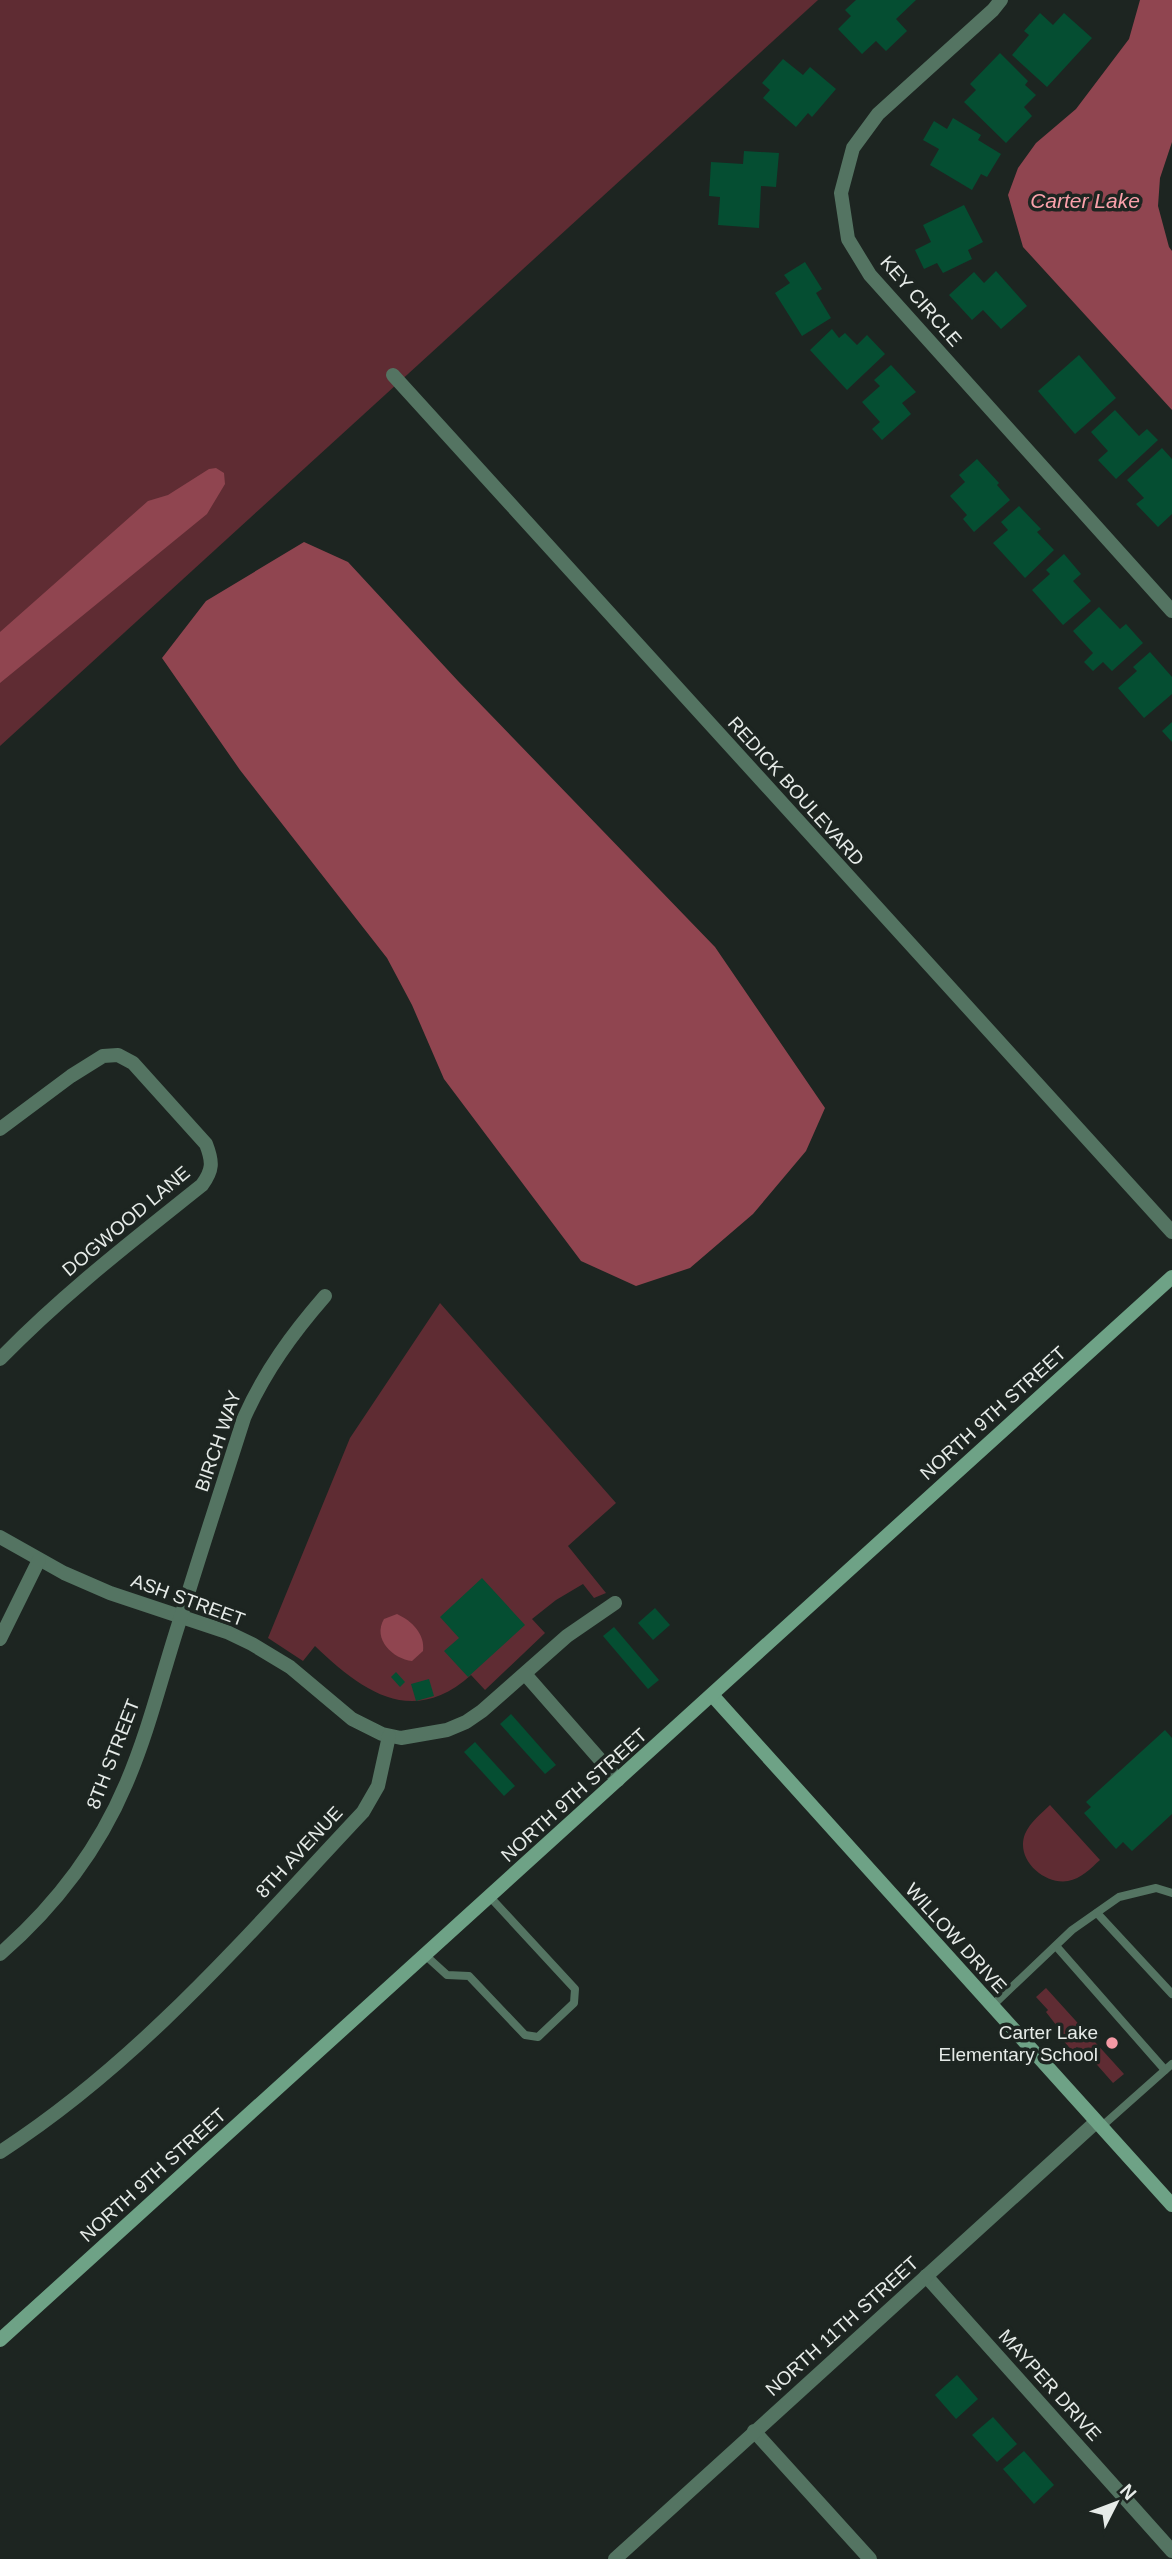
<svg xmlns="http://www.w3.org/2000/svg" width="1172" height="2559" viewBox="0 0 1172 2559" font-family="Arial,sans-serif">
  <rect width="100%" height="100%" fill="#1d2521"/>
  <g fill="#5f2c33">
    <polygon points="0,0 818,0 0,746"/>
    <path d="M440,1303L616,1503L568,1546L606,1593L594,1598L583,1584L556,1600L532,1619L545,1633L485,1690L471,1675C412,1728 362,1691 315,1646L303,1661L268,1638L350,1438Z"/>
    <path d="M1050,1805L1100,1860C1091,1868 1081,1879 1068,1881C1044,1885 1015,1859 1025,1834C1030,1822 1042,1813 1050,1805Z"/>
    <polygon points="1046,1988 1124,2074 1113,2083 1091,2058 1088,2060 1077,2047 1072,2051 1057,2033 1060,2030 1046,2012 1048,2010 1036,1997"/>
  </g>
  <g fill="#904550">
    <polygon points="1140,0 1172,0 1172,142 1160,178 1158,206 1169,247 1172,251 1172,410 1023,247 1008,195 1018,168 1036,143 1076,109 1129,39"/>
    <polygon points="216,468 224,473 225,484 207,514 0,683 0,632 148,501 168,495 209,469"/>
    <polygon points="304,542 348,562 458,681 715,947 825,1108 806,1151 753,1214 690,1268 636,1286 581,1261 444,1079 412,1005 387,958 240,770 162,658 206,601"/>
    <path d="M397,1614C412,1621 425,1634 423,1651L412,1661C393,1659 372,1639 384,1619Z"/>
  </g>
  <g fill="#054e32">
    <polygon points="856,0 916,0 896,19 907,31 886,51 876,41 862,54 838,29 851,16 845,10"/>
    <polygon points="1040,13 1053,25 1064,13 1092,38 1047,87 1012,55 1029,35 1024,31"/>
    <polygon points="1000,53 1028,81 1025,85 1036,95 1024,107 1032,116 1006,143 964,102 976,90 970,84"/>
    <polygon points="783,59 803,75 810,67 836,89 812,117 808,113 796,127 763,98 770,90 762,83"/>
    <polygon points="953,118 981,135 978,140 1001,154 987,177 981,174 972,190 930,165 939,149 923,140 934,121 947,129"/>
    <polygon points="744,151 779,153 776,187 761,186 759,228 718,225 720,197 709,196 711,162 743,164"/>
    <polygon points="964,205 983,242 968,250 972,259 943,273 937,263 924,269 915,250 931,242 923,225"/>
    <polygon points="805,262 822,289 816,293 831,318 802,336 775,293 790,283 784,275"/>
    <polygon points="996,271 1027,306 1001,329 983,310 972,320 949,295 974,272 984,283"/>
    <polygon points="832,329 839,338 845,333 857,345 867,335 885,354 847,390 810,350"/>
    <polygon points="1079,355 1116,398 1075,434 1038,391"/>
    <polygon points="891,365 916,392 902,403 911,414 882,440 872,429 880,422 862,402 880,386 874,380"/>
    <polygon points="1115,410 1139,436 1147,429 1158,440 1116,479 1098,460 1108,451 1091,432"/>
    <polygon points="1162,448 1172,459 1172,514 1158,527 1136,504 1144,498 1127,480"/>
    <polygon points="977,459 999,483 997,485 1010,500 974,532 963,519 967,515 950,496 965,482 959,475"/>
    <polygon points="1019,506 1041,529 1037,532 1054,550 1025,578 993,543 1008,530 1001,522"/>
    <polygon points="1064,554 1081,574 1073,581 1091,601 1063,625 1032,590 1050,574 1046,570"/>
    <polygon points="1099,607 1120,629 1126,624 1143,643 1112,671 1103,662 1093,671 1084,662 1093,653 1073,631"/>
    <polygon points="1150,652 1172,677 1172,694 1144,718 1118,688 1137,671 1133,667"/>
    <polygon points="1172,722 1172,742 1162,731"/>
    <polygon points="482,1578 525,1625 468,1677 444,1651 459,1638 440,1617"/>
    <polygon points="655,1608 670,1625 653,1640 638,1623"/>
    <polygon points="614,1627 659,1680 648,1689 603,1636"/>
    <polygon points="396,1672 405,1682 400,1687 391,1677"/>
    <polygon points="429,1679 434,1696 416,1701 411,1684"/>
    <polygon points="511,1714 556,1765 545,1774 500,1724"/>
    <polygon points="1165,1730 1172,1738 1172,1814 1132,1851 1123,1842 1116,1849 1084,1813 1091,1807 1086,1802"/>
    <polygon points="475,1742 515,1786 504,1796 464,1752"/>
    <polygon points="957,2375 978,2399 956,2419 935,2395"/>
    <polygon points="993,2417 1017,2444 997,2462 972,2435"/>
    <polygon points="1024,2451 1054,2485 1034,2504 1003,2469"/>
  </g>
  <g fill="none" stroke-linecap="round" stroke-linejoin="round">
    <g stroke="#547462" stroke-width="8">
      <polyline points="1097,1913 1172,1994"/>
      <polyline points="1056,1946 1165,2070"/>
      <polyline points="425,1955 447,1975 469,1976 525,2035 538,2037 574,2003 575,1989 490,1897"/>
      <polyline points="992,2006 1072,1930 1119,1897 1156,1888 1172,1893"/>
      <polyline points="1101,2127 1172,2064"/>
    </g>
    <g stroke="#547462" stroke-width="14">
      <polyline points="1001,0 993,10 878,114 853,148 841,193 848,239 870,275 1172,611"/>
      <polyline points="393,375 1172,1232"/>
      <path d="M0,1129L71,1076L103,1056L118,1055L133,1063L206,1144C213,1162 213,1170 202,1185C132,1241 62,1295 0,1359"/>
      <polyline points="0,1537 64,1573 110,1593 227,1632 252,1644 290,1667 352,1719 382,1734 401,1738 447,1730 466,1722 482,1711 567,1636 615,1603"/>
      <polyline points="0,1639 39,1560"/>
      <polyline points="525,1674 618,1780"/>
      <path d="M0,1954C54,1907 98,1850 126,1784C148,1733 161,1679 178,1626C199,1557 222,1487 244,1418C265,1371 292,1334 325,1296"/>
      <path d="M0,2152C141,2061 249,1933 363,1812L378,1786L389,1736"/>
      <polyline points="926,2276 1172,2551"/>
      <polyline points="754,2431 870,2559"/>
      <polyline points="615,2559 1096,2122"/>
    </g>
    <g stroke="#6ea286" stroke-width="14">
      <polyline points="712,1695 1172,2205"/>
      <polyline points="0,2340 1172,1277"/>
    </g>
  </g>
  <circle fill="#f49aa5" stroke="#1d2521" stroke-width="2.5" cx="1112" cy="2043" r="7"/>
  <g text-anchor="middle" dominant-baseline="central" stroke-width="7" stroke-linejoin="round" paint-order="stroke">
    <g font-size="19" fill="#e6ebe8" stroke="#1d2521">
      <text transform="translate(921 301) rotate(49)">KEY CIRCLE</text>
      <text transform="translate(796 791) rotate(48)">REDICK BOULEVARD</text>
      <text transform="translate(126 1221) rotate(-40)">DOGWOOD LANE</text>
      <text transform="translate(993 1413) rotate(-42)">NORTH 9TH STREET</text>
      <text transform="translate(218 1441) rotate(-71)">BIRCH WAY</text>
      <text transform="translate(188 1600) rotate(20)">ASH STREET</text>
      <text transform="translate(113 1754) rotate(-69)">8TH STREET</text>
      <text transform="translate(574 1795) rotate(-42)">NORTH 9TH STREET</text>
      <text transform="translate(299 1852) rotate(-47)">8TH AVENUE</text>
      <text transform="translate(956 1938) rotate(48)">WILLOW DRIVE</text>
      <text transform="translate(153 2175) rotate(-42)">NORTH 9TH STREET</text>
      <text transform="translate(842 2326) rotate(-42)">NORTH 11TH STREET</text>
      <text transform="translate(1050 2385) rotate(48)">MAYPER DRIVE</text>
    </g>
    <g font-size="19" fill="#e6ebe8" stroke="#1d2521" text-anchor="end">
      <text x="1098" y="2032">Carter Lake<tspan x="1098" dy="22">Elementary School</tspan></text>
    </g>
    <g font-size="21" font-style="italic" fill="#faa1ab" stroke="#1d2521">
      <text x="1085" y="200">Carter Lake</text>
    </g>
  </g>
  <g transform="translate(1116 2503) rotate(48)" stroke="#1d2521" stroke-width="5" paint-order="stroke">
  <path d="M0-5L12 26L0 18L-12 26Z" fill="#e6ebe8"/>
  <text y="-10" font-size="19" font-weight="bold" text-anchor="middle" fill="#e6ebe8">N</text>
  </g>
</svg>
